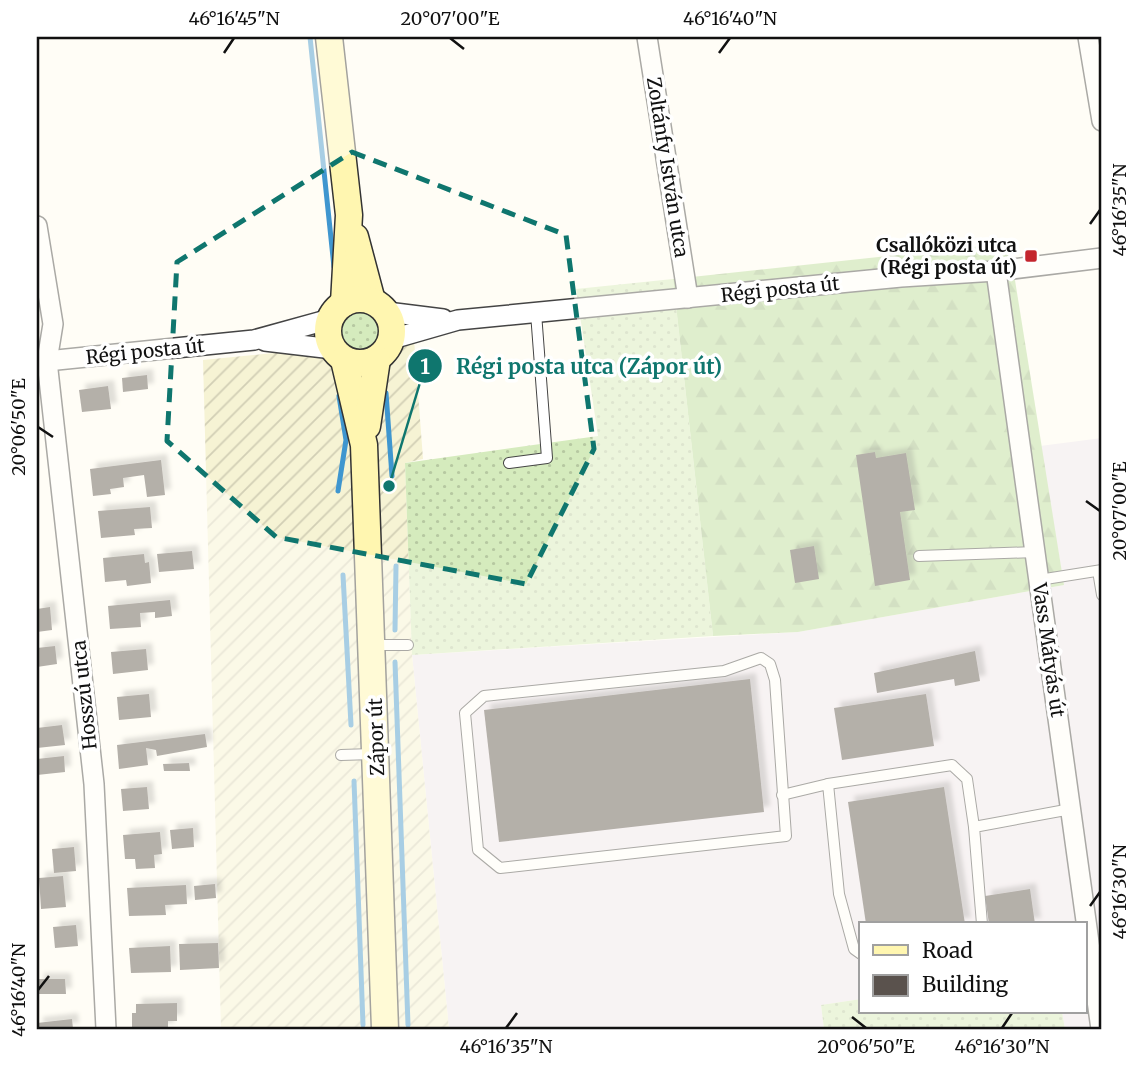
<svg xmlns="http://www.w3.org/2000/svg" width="1139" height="1066" viewBox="0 0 1139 1066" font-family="Merriweather,serif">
  <defs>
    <pattern id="farmland-furrows" width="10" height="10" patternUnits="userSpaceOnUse" patternTransform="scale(1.75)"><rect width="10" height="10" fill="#f6f3d4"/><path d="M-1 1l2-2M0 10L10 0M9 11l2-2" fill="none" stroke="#d2cfb5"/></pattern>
    <pattern id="grass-dots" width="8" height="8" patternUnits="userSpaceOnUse" patternTransform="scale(1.75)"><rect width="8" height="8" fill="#d5ebbd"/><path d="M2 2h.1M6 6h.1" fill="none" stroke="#b6c8a1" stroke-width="1.8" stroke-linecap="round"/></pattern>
    <pattern id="forest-firs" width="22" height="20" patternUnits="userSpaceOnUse" patternTransform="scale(1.75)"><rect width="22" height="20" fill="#b9dc9c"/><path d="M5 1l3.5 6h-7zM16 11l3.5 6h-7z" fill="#9ebc85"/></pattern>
    <filter id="shadow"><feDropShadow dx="6" dy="-6" stdDeviation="2" flood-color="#0004"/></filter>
  </defs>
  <rect width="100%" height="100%" fill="#fffdf5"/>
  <polygon fill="#eee6ef" points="1102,438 1102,1029 1065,1029 1062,1012 1085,1012 1085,924 861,924 861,999 821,1005 824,1029 449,1029 412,655 798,632 1064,585 1040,446"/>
  <polygon fill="url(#farmland-furrows)" points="414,339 423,459 405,463 412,655 449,1029 221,1029 203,360"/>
  <g fill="url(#grass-dots)">
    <polygon points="673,279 713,636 412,655 405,463 598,436 576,289"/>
    <circle cx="361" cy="331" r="19"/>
    <polygon points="861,999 861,1012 1062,1012 1065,1029 824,1029 821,1005"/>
  </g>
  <polygon fill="url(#forest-firs)" points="1009,243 1064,585 798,632 713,636 673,279"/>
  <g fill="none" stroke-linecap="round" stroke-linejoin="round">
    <g stroke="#3f96cf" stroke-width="5">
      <polyline points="310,37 334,267"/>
      <polyline points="386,393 392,476"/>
      <polyline points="338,491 346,440 339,396"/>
      <polyline points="343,575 351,725"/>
      <polyline points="395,630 396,566"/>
      <polyline points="395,662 408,1025"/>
      <polyline points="354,781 363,1025"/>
    </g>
  </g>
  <g fill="#5a524d" filter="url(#shadow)">
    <polygon points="147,375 148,389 123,392 122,378"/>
    <polygon points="108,386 111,409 82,412 79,390"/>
    <polygon points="875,452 876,458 906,453 915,510 900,512 910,580 875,586 856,455"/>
    <polygon points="161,460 165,495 147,497 144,475 123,478 124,487 110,489 111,494 93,496 90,469"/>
    <polygon points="150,507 152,528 134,529 135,535 101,538 98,511"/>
    <polygon points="814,546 819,579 795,583 790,550"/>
    <polygon points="192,551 194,569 159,572 157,554"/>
    <polygon points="144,554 145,563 149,562 151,583 127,586 126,580 105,582 103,558"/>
    <polygon points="170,600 172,616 155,618 155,612 140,613 141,627 110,629 108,606"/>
    <polygon points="50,607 52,630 37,632 37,609"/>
    <polygon points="55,646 57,664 37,667 37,648"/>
    <polygon points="146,649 148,670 113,674 111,652"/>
    <polygon points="975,651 980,681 955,686 954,679 877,693 874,673"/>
    <polygon points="750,679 764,812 499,842 484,710"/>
    <polygon points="149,694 151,717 119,720 117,697"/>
    <polygon points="926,694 934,746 842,760 834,708"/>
    <polygon points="62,725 65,745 37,748 37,728"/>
    <polygon points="205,734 207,747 157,756 156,750 146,748 148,765 119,769 117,745"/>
    <polygon points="64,756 65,772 37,775 37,759"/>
    <polygon points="189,763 190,771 164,771 163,764"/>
    <polygon points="147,787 149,809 123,811 121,789"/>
    <polygon points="944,787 965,924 866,924 848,802"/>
    <polygon points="193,828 194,847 172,849 170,830"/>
    <polygon points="160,832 162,854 154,855 155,868 136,869 135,859 125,859 123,835"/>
    <polygon points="74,847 76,871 54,873 52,849"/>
    <polygon points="63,876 66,907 41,909 39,878"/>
    <polygon points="215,884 216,898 195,900 194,886"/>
    <polygon points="186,885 187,904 165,905 166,915 129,916 127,888"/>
    <polygon points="1030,889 1035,924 989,924 985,896"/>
    <polygon points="76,925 78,946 55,948 53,927"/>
    <polygon points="218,943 219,968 180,970 179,944"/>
    <polygon points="170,946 171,972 131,973 129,948"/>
    <polygon points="38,979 65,979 66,994 38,994"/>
    <polygon points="177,1003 177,1021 168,1021 168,1029 132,1029 132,1013 136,1013 136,1004"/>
    <polygon points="72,1019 73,1029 37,1029 37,1023"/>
  </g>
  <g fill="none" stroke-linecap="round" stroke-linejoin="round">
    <defs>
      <g id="lane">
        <polyline points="509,463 547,458 536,313"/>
        <polyline points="919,556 1035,552"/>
        <polyline points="1098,571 1102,595"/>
        <polyline points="1039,580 1102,570"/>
        <polyline points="373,645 408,645"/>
        <polygon points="761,658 770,664 775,680 786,836 500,868 478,850 465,713 484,696 724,671"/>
        <polyline points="341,755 372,754"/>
        <polyline points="828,784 952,765 967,779 974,827"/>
        <polyline points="782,795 828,784 839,894 854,949 861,954"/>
        <polyline points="982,924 974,827 1071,809"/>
      </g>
      <g id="street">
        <polyline points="647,37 688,298"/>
        <polyline points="1088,37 1102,121"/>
        <polyline points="37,226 53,324 47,361 94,784 106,1029"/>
        <polyline points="996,271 1101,1029"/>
        <polyline points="387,312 443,319"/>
        <polyline points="392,339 458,320 901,277 996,271 1102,258"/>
        <polyline points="265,341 333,349"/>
        <polyline points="37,362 254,340 330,319"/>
      </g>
      <g id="secondary">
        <polyline points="329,37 349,215 344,303"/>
        <polyline points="355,237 372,301"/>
        <circle cx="360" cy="331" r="32"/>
        <polyline points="344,360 364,445 385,1029"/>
        <polyline points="367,426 377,359"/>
      </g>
    </defs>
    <use href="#lane" stroke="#444" stroke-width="12"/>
    <use href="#street" stroke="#444" stroke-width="22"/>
    <use href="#secondary" stroke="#333" stroke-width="29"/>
    <use href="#lane" stroke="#fff" stroke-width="10"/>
    <use href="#street" stroke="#fff" stroke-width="19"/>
    <use href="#secondary" stroke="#fff6b0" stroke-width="26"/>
  </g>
  <path d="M0 0H1139V1066H0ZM352,152L566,235L594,449L526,584L276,537L167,441L177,262Z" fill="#fffdf5" fill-opacity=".55" fill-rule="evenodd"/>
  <path fill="none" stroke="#0f766e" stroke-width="5" stroke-dasharray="14 9" stroke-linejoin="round" d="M352,152L566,235L594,449L526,584L276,537L167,441L177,262Z"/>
  <path fill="none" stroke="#111" stroke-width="2.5" d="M450,38L464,49M224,53L234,38M719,53L730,38M1090,224L1100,210M38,427L53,437M1086,501L1100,511M1090,906L1100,892M38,990L49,976M852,1017L866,1028M506,1028L517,1013M1002,1028L1012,1013"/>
  <rect fill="#c4262e" stroke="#fff" stroke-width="2.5" x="1024" y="249" width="14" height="14" rx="3.5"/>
  <g text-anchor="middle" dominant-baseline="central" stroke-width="7" stroke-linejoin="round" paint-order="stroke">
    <g font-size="19" fill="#111" stroke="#fff">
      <text transform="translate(668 167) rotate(81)">Zoltánfy István utca</text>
      <text transform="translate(780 289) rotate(-6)">Régi posta út</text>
      <text transform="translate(145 351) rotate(-6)">Régi posta út</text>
      <text transform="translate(1049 650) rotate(82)">Vass Mátyás út</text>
      <text transform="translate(84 695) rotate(-96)">Hosszú utca</text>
      <text transform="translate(376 737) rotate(-92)">Zápor út</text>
    </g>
    <g font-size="19" font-weight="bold" fill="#111" stroke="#fff" text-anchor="end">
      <text x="1017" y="245">Csallóközi utca<tspan x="1017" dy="22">(Régi posta út)</tspan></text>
    </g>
  </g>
  <path fill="none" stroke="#0f766e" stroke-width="2.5" d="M389 486L425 366"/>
  <g fill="#0f766e" stroke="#fff" stroke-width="2.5">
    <circle cx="389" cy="486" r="7"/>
    <circle cx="425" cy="366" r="18"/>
  </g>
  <g font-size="21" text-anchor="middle" font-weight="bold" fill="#fff">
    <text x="425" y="374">1</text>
  </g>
  <g font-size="21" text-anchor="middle" font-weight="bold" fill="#0f766e" stroke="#fff" stroke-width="7" stroke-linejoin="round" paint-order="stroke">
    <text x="589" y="374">Régi posta utca (Zápor út)</text>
  </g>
  <rect width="1139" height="1066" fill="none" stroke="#ffffff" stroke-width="77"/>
  <rect x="859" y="922" width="228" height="91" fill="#ffffff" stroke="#a0a0a0" stroke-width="2"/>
  <rect x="873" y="945" width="35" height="10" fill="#fff6b0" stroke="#a0a0a0" stroke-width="2"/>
  <text x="922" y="958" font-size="21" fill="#111111">Road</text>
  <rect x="873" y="975" width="35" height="21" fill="#5a524d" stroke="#a0a0a0" stroke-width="2"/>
  <text x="922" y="992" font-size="21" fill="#111111">Building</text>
  <rect x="38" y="38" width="1062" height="990" fill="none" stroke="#111" stroke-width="2.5"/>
  <g font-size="18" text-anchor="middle" fill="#111">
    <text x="234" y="25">46°16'45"N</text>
    <text x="450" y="25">20°07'00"E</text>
    <text x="730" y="25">46°16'40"N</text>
    <text transform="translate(1120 210) rotate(-90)" y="6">46°16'35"N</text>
    <text transform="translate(19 427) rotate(-90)" y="6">20°06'50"E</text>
    <text transform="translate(1120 511) rotate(-90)" y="6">20°07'00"E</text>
    <text transform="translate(1120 892) rotate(-90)" y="6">46°16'30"N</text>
    <text transform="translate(19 990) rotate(-90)" y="6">46°16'40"N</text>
    <text x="506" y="1053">46°16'35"N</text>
    <text x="866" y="1053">20°06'50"E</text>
    <text x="1002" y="1053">46°16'30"N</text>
  </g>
</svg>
